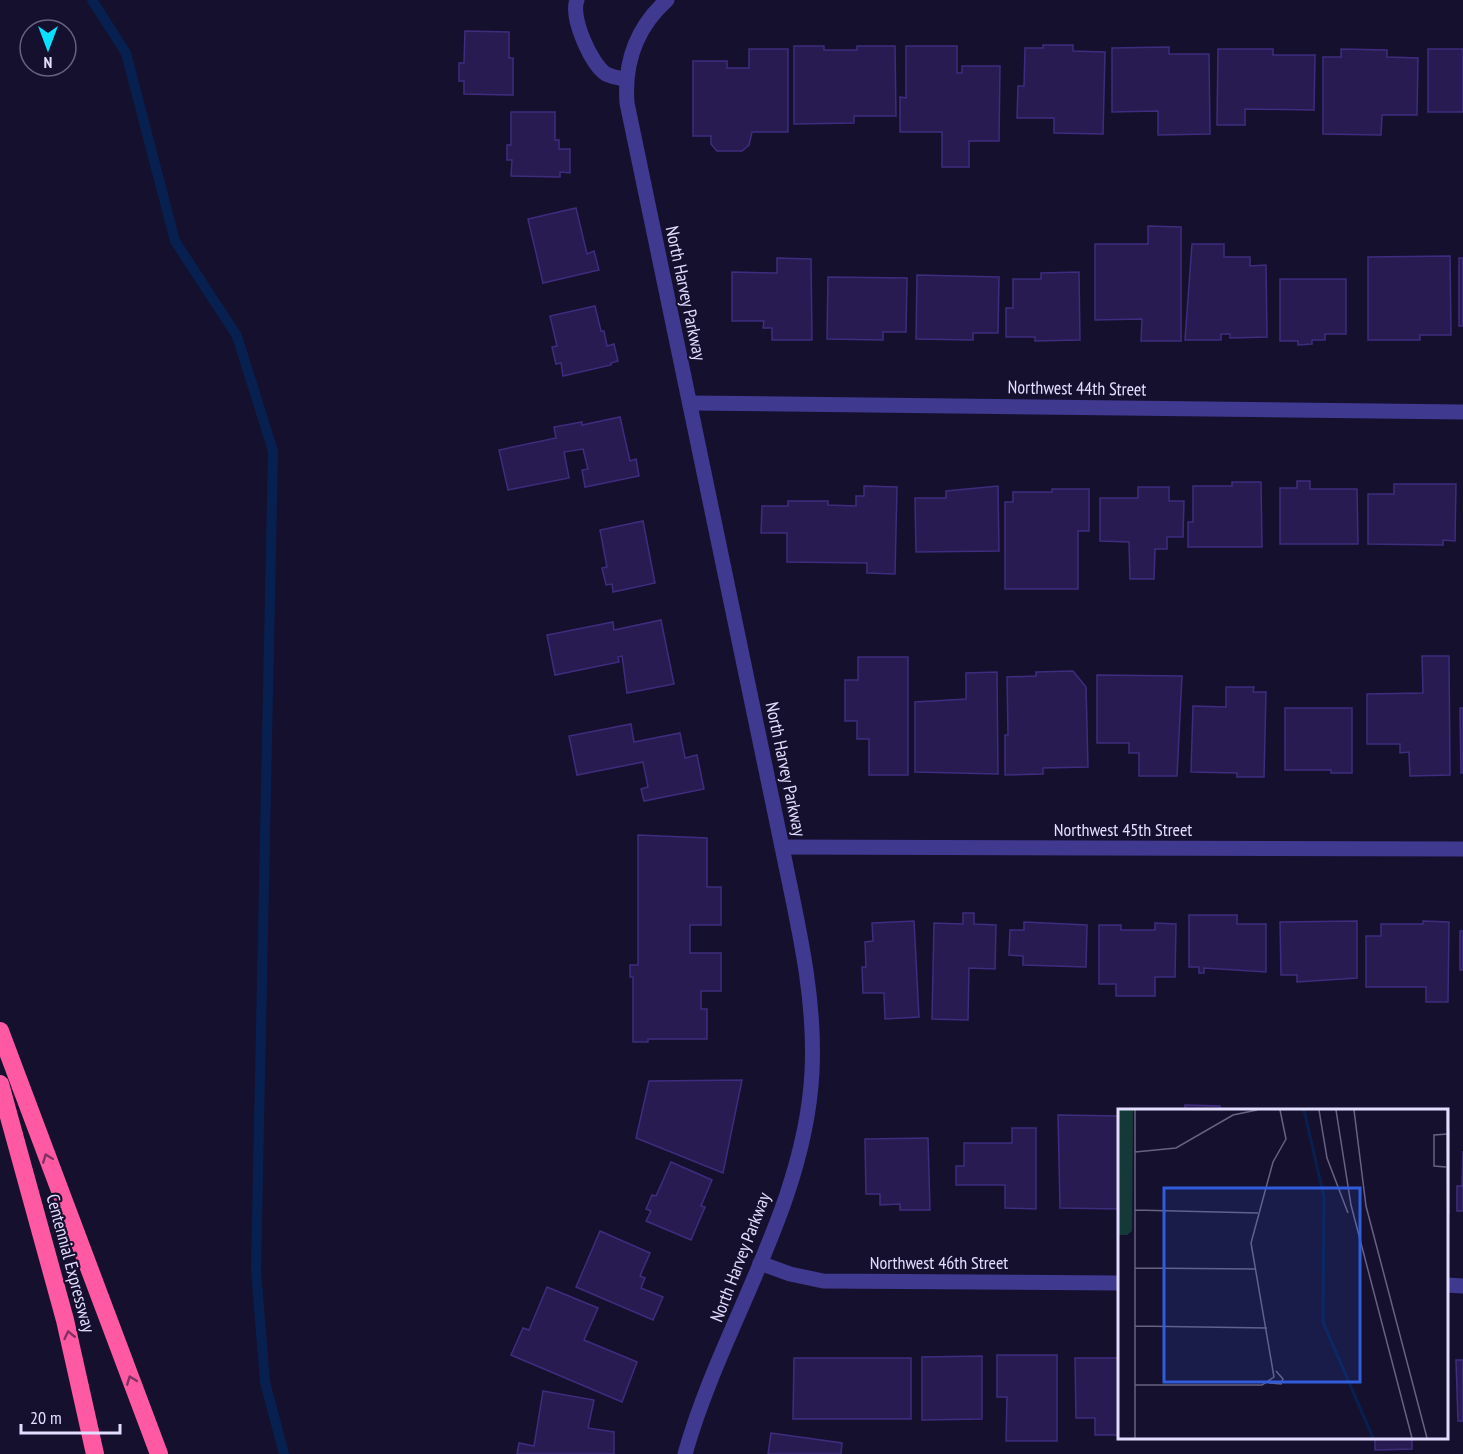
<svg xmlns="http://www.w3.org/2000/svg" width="1463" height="1454" viewBox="0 0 1463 1454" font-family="'PT Sans Narrow',sans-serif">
  <rect width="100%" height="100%" fill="#16102f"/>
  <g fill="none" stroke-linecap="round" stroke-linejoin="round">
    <polyline stroke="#082050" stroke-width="10" points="92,0 126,53 175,241 237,336 273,451 256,1270 265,1382 284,1454"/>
  </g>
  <g fill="#281b51" stroke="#3e2c7e" stroke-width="1.5">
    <polygon points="465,31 509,32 509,58 513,58 513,95 464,94 464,81 459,81 459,63 464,63"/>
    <polygon points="1043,45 1073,45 1073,51 1105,52 1103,134 1054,133 1054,118 1017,118 1018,86 1024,86 1025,48 1043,48"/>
    <polygon points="794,46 824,46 824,50 857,50 857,46 895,46 896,116 854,116 854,123 794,124"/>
    <polygon points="906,46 957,46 957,73 962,73 962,66 1000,66 999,141 969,141 969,167 942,167 942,132 900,132 900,97 906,98"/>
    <polygon points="1169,47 1169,54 1209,54 1210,134 1158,135 1158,111 1112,112 1112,48"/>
    <polygon points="749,49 788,49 788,132 752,132 749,145 742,151 717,151 711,144 711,136 693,136 693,61 727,61 727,68 749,68"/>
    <polygon points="1218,49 1273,49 1273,55 1315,55 1314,110 1245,109 1245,125 1217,125"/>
    <polygon points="1341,49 1387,50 1387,57 1418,58 1417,115 1382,115 1381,135 1323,134 1323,57 1341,57"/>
    <rect x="1428" y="49" width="35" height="63"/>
    <polygon points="511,112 555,112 555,140 559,140 559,149 570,149 570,173 560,172 560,177 511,176 512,160 507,160 507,145 511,145"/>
    <polygon points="576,208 587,254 594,251 599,270 543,283 528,219"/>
    <polygon points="1148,226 1181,227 1181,341 1141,341 1142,319 1095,320 1095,244 1148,244"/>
    <polygon points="1192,244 1224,244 1224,257 1250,257 1250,266 1266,265 1267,337 1230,338 1230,334 1221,334 1221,340 1185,340"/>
    <polygon points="1450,256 1451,335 1420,335 1420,340 1368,340 1368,257"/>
    <polygon points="777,258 811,259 812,340 772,340 772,328 763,328 764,321 732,321 732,272 777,273"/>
    <rect x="1459" y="258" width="4" height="68"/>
    <polygon points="1079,272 1080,340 1035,341 1035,337 1006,337 1006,308 1013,308 1013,279 1041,279 1041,273"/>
    <polygon points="917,275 999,277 998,333 973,333 973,340 916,339"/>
    <polygon points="828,277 907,278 906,332 883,332 883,340 827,339"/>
    <polygon points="1280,279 1346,279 1346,334 1325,334 1325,340 1312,340 1312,344 1298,345 1298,341 1280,341"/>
    <polygon points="595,306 601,331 604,331 607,346 614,344 618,361 611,363 611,365 563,376 561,363 556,364 552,347 557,346 550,316"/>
    <polygon points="620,417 630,461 636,459 639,476 585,487 582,470 588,469 583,449 564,452 569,478 508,490 499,450 556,438 554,427 582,422 582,425"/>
    <polygon points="1297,481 1310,481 1310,489 1357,489 1358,544 1280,544 1280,488 1297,488"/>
    <polygon points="1232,482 1261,482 1262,547 1188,547 1188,522 1193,522 1193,486 1232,486"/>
    <polygon points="1394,484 1456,484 1455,541 1443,540 1443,545 1368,544 1368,494 1394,494"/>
    <polygon points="864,486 897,487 895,574 867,573 867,563 787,562 787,533 761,533 762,506 788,506 788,501 828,501 828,505 856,506 856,496 864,496"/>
    <polygon points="998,486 999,551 916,552 915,498 946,498 946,491"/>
    <polygon points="1138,487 1169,487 1169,501 1184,501 1183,537 1167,537 1167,549 1155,549 1154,579 1130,579 1129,542 1100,541 1100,498 1138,498"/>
    <polygon points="1052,489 1089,489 1089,531 1078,531 1078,589 1005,589 1005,502 1013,502 1013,492 1052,492"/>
    <polygon points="643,521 655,583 613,592 612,584 606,585 602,568 607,567 600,530"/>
    <polygon points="661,620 674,684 627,693 622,656 618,657 619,662 555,675 547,635 613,622 614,630"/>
    <polygon points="1422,656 1449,656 1450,775 1410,776 1409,752 1400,753 1400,744 1367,744 1367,694 1423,693"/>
    <polygon points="858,657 908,657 908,775 869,775 869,739 857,739 857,721 845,721 845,680 858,680"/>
    <polygon points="1073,671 1086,687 1088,767 1043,768 1043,774 1005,775 1005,735 1008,735 1007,677 1036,676 1036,672"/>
    <polygon points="997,672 998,774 915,772 915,702 966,699 966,673"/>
    <polygon points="1097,675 1182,676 1177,776 1139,776 1139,753 1129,753 1129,743 1097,743"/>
    <polygon points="1226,687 1254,687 1253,692 1266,692 1264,777 1237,777 1237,773 1191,772 1193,706 1226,707"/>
    <polygon points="1285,708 1352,708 1352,773 1331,773 1331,770 1285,770"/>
    <polygon points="1460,708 1463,708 1463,773 1461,773"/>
    <polygon points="631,724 634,742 680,733 685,758 697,755 704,789 644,801 641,789 648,787 643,762 577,775 569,736"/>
    <polygon points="638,835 707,838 707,887 721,887 721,925 690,925 690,953 721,953 721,991 701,991 701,1009 707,1009 707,1039 648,1039 648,1042 633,1042 633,977 630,977 630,965 638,965"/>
    <polygon points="963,913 974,913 974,924 996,925 995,969 969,968 968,1020 932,1019 934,923 963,924"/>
    <polygon points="1189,915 1237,915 1237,924 1266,924 1266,972 1204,968 1204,973 1199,973 1199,967 1189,967"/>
    <polygon points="914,921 919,1017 885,1019 884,993 863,993 862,967 866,967 865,942 873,941 872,923"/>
    <polygon points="1357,921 1357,978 1297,982 1297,975 1281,975 1280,922"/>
    <polygon points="1423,921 1449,922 1448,1002 1426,1002 1426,987 1366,987 1366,936 1381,936 1381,924 1423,924"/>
    <polygon points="1024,922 1087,925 1086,967 1023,965 1023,956 1009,955 1010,930 1024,930"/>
    <polygon points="1155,923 1176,924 1175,977 1155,977 1155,996 1116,996 1116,984 1099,984 1099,925 1121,925 1121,930 1155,930"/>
    <rect x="1460" y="931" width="3" height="39"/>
    <polygon points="742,1080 723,1173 636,1138 649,1081"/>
    <polygon points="1185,1105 1220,1106 1220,1110 1185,1110"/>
    <polygon points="1058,1115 1120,1116 1120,1209 1060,1208"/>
    <polygon points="1012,1128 1036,1128 1036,1209 1005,1208 1005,1185 956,1185 956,1166 964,1166 964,1143 1012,1143"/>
    <rect x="1446" y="1130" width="3" height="83"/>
    <polygon points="928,1138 930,1210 900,1210 900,1204 880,1205 880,1194 866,1194 865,1139"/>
    <polygon points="1463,1151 1463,1211 1457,1211 1457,1186 1462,1186"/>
    <polygon points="671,1162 712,1180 701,1206 705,1207 691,1240 646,1221 651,1211 646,1209 652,1195 656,1196"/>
    <polygon points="600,1231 650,1253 640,1276 645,1278 641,1288 663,1297 653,1320 576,1287"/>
    <polygon points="547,1287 598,1308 584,1340 637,1362 622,1402 511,1355 523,1328 529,1330"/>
    <polygon points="997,1355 1057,1355 1057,1441 1006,1441 1007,1397 997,1397"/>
    <polygon points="982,1356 982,1419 922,1420 922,1357"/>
    <polygon points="794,1358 911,1358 911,1419 793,1419"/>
    <polygon points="1075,1358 1120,1358 1120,1435 1095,1435 1095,1418 1076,1418"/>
    <polygon points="1456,1360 1463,1360 1463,1421 1458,1421"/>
    <polygon points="543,1391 594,1400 588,1428 614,1432 614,1454 517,1454 519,1443 534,1446"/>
    <polygon points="771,1433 842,1443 841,1454 768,1454"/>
    <polygon points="1375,1438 1412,1438 1412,1449 1375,1450"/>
  </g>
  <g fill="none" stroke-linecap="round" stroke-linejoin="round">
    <g stroke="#3f3990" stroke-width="15">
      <path d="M577,0C570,17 591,64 606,74C612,77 619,78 625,79"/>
      <path d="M667,0C636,28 624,63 627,103L782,847C797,921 816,996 812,1072C805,1208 721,1326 685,1454"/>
      <polyline points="690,403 1463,412"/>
      <polyline points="782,847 1463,849"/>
      <polyline points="760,1263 790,1274 823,1281 1120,1283"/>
      <polyline points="1446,1285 1463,1286"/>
    </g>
    <g stroke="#ff59a4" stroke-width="18">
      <polyline points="0,1031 159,1454"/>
      <polyline points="0,1084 65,1320 95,1454"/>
    </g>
  </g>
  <defs><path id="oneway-chevron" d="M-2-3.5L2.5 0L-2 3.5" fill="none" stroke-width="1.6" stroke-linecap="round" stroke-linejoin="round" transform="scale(1.5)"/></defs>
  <g stroke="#7f3164">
    <use href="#oneway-chevron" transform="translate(47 1158) rotate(-111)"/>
    <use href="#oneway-chevron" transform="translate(69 1335) rotate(-103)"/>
    <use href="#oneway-chevron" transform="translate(131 1380) rotate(-111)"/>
  </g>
  <g text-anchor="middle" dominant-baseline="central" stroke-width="4.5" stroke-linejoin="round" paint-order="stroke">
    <g font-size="18" fill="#e3deff" stroke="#16102f">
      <text transform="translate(686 293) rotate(78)">North Harvey Parkway</text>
      <text transform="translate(1077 388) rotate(1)">Northwest 44th Street</text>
      <text transform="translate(786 769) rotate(78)">North Harvey Parkway</text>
      <text x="1123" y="829">Northwest 45th Street</text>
      <text transform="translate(740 1257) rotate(-69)">North Harvey Parkway</text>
      <text x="939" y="1262">Northwest 46th Street</text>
      <text transform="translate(71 1263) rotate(75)">Centennial Expressway</text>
    </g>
  </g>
  <g transform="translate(1118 1109)">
    <rect width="330" height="330" fill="#16102f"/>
    <path d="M0,1H15L14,122L9,126H0Z" fill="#133939"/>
    <path fill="none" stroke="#082050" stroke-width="3" d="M186,1L206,88L205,213L255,329"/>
    <path fill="none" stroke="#686282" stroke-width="1.5" d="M17,1V329M201,1L209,49L230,104M218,1L233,96L294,329M236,1L248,97L309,329M329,1L330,149M17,43L58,39L115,6L139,1M328,58L316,57V26L330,25M17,101L140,104M17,159L137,160M17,217L149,219M151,274L163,275L165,270L158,262M17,276H144L156,268L133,134L155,53L168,30L162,1"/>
    <path fill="#315cdc" fill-opacity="0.15" stroke="#315cdc" stroke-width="3" d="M46,79H242V273H46Z"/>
    <rect width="330" height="330" fill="none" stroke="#e3deff" stroke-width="3"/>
  </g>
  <g transform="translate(48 48) rotate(180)"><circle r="28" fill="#16102f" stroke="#686282" stroke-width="1.5"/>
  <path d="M0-4.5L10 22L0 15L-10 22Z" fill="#0ae0ff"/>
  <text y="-9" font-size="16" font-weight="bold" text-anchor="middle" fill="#e3deff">N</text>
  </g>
  <path d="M21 1424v9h99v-9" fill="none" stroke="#e3deff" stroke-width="3"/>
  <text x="30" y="1424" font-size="18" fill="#e3deff" stroke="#16102f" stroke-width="4.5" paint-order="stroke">20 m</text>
</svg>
